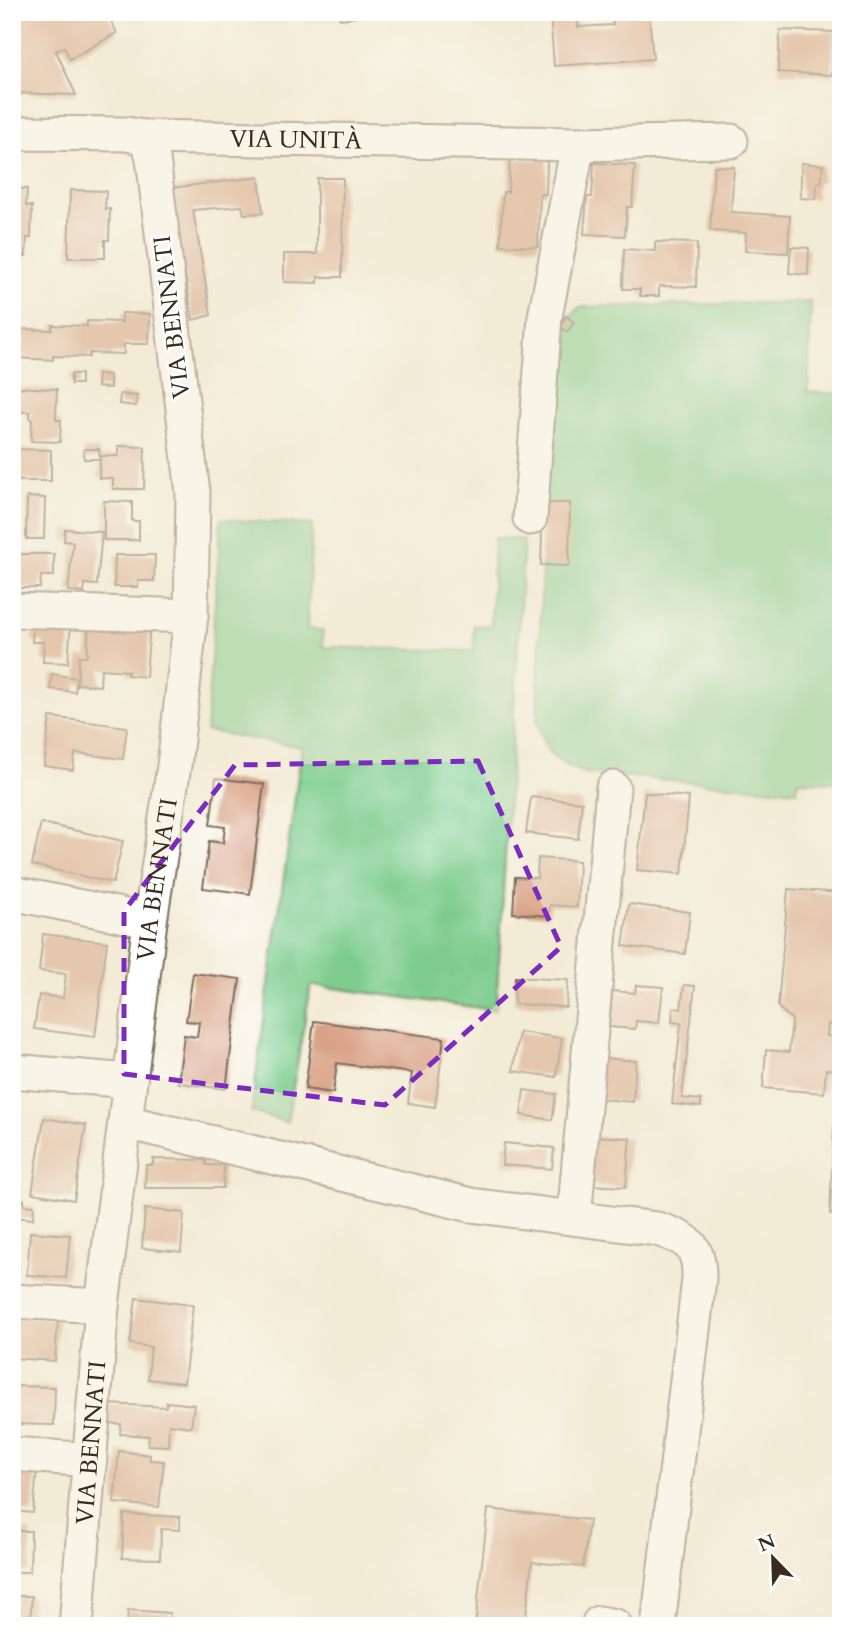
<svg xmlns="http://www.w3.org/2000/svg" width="853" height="1638" viewBox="0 0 853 1638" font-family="Cardo,serif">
  <rect width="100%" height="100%" fill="#fff"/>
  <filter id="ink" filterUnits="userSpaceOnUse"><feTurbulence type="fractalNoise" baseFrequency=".0143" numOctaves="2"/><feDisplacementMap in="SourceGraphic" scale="14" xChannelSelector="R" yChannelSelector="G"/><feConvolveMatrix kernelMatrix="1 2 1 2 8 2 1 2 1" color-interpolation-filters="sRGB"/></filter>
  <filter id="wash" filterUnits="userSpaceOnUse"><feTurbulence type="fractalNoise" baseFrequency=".00686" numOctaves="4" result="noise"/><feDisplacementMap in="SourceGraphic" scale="28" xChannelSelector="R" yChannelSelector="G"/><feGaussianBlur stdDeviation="1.57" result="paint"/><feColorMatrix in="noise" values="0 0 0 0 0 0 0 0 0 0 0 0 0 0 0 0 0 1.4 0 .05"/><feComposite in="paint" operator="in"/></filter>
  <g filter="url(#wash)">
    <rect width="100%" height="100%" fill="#f3ebd5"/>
    <g fill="#7dcc8d" stroke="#5c7b56" stroke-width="2">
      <path d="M811,302L808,392L841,394V782L797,781V791L585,773C553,762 543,752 537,718L550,338L560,327L566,331L569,318L579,307Z"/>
      <polygon points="221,519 312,525 307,629 323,630 323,647 474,651 474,626 491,625 494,538 524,540 496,1010 311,985 287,1122 251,1112 302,747 206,731"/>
    </g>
    <g id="blocks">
      <g fill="#d69b7d">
        <polygon points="12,12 107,12 117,33 70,59 64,47 56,51 76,95 12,93"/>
        <polygon points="339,12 382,12 382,14 340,19"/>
        <polygon points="550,12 577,12 578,27 613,25 612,12 649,12 653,59 554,66"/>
        <polygon points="780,30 834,32 832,75 778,72"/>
        <polygon points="510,159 547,160 546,194 540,194 538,247 500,245 503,192 508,192"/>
        <polygon points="594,163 635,165 632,207 627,207 625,236 584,234 587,197 592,197"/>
        <polygon points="801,163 823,165 821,183 817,183 816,199 801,198"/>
        <polygon points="714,166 734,167 731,212 790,216 788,253 745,251 746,233 710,231"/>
        <polygon points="259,177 263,213 244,214 242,206 193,210 211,315 193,320 170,188"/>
        <polygon points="317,178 343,178 342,277 318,277 318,283 284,282 284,254 317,254"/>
        <polygon points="12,188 27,189 26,206 32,206 31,238 27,238 26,256 12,256"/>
        <polygon points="70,190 106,191 105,209 110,209 109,240 105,240 105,258 68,258"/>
        <polygon points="655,242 697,243 696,287 659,286 659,296 640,296 640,289 623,289 624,249 655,251"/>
        <polygon points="791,247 809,248 808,275 789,273"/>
        <polygon points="12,312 19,313 19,329 52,330 52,325 87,326 87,321 122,322 122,313 150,314 149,344 124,344 124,354 89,353 89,357 53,356 53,360 16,358 16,366 12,365"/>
        <polygon points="566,316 574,322 567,332 559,326"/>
        <rect x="71" y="374" width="10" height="10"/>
        <polygon points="98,374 110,375 110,388 97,387"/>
        <polygon points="12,387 57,389 56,420 61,420 60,442 31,441 32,419 30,419 30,412 12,411"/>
        <polygon points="120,394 137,396 136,406 119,404"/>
        <polygon points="118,446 145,447 144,489 113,489 113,479 99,478 100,456 118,456"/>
        <polygon points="12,449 51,450 51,481 12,481"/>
        <polygon points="84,449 99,449 100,459 84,459"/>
        <polygon points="27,497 45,498 44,539 26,539"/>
        <polygon points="104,501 132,502 132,521 139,521 139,540 104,540"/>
        <polygon points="543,503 570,503 569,566 541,565"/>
        <polygon points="65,529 102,532 97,585 85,584 84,593 68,591 73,542 64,541"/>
        <polygon points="12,554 54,554 54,576 41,576 40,588 12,588"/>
        <polygon points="115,555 155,555 154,581 138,581 138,587 114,587"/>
        <polygon points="89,618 150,622 146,677 127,675 128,671 101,669 100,686 77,684 79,656 87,656"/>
        <polygon points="33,619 71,621 68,663 43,662 44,642 32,642"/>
        <polygon points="52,674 77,678 75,692 50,689"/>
        <polygon points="50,717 127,727 123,759 75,753 73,770 44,766"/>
        <polygon points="216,778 264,784 250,894 203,888 209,841 223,843 225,827 210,825"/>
        <polygon points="645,793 689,797 682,874 637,870"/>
        <polygon points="531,797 582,802 578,839 526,833"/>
        <polygon points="41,823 123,841 113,883 32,865"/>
        <polygon points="538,858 579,861 577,907 550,905 549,916 513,913 515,877 537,878"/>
        <polygon points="788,889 841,893 841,1025 828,1024 827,1036 841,1038 840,1059 839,1070 826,1069 824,1093 763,1088 766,1050 789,1052 792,1020 778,1007"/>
        <polygon points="629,904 690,912 685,954 623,946"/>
        <polygon points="43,934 107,942 95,1037 34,1029 39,995 63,998 66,974 39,971"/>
        <polygon points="193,973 240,979 226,1089 178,1083 184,1035 197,1037 199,1022 186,1021"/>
        <polygon points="515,977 568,980 566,1007 514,1004"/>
        <polygon points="636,985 663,987 659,1023 636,1021 635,1029 609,1027 612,991 635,993"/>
        <polygon points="684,985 695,986 682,1098 701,1100 701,1107 672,1104 681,1023 672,1022 673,1008 681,1009"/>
        <polygon points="314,1021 444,1038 435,1107 408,1103 412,1073 337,1063 333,1093 305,1089"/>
        <polygon points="519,1032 562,1038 556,1077 513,1071"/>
        <polygon points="593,1057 636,1061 633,1102 590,1098"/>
        <polygon points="524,1090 556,1094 552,1120 521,1115"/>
        <polygon points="44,1118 86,1125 74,1200 32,1193"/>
        <polygon points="834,1127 841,1127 841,1214 830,1214"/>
        <polygon points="591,1136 630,1138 626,1187 588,1185"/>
        <polygon points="504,1143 554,1148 552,1169 502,1165"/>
        <polygon points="153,1159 206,1160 206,1165 224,1165 223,1188 145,1188 146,1165 153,1165"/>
        <polygon points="12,1199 24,1200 24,1205 34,1206 33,1219 12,1217"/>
        <polygon points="145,1209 184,1213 181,1252 142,1248"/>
        <polygon points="30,1232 70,1235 66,1278 27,1275"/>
        <polygon points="136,1298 193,1305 184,1383 148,1379 151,1347 130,1344"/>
        <polygon points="14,1317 58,1320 55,1361 12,1358"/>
        <polygon points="12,1386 55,1387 54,1425 12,1424"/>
        <polygon points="167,1402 194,1405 191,1427 169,1424 168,1446 148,1445 149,1436 120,1434 121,1424 108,1423 109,1404 166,1407"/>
        <polygon points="119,1451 150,1455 150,1460 164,1461 159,1507 114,1503"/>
        <polygon points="12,1468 37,1470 33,1513 12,1511"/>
        <polygon points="488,1509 589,1520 583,1567 532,1562 525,1626 475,1626"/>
        <polygon points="124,1514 180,1517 180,1530 161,1529 160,1559 122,1558"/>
        <polygon points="12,1531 31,1531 30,1572 12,1572"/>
        <polygon points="12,1596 32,1596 30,1626 12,1626"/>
        <polygon points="128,1610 170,1613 169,1626 127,1626"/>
      </g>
    </g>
  </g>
  <g filter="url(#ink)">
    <use href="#blocks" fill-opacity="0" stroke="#7b6e5e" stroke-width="2"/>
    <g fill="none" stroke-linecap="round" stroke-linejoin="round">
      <defs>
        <g id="minor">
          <path id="s1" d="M12,133L126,134L143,137L578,144L731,141"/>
          <polyline points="530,518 545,317 578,144"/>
          <polyline points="12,610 191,616"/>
          <polyline points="12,893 150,921"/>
          <polyline points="12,1071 129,1081"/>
          <path d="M126,1122L471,1205L657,1229C688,1239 700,1245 699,1279L658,1626"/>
          <polyline points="574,1218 613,788"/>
          <polyline points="12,1301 102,1306"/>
          <polyline points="12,1454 90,1460"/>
          <polyline points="599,1623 615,1626"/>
          <path id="s2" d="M76,1626L102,1306L150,921L174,766L191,616L193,493L153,158L149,144L143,137"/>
        </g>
      </defs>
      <use href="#minor" stroke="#7b6e5e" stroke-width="37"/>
      <use href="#minor" stroke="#fff" stroke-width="33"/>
    </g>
  </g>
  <path d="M0 0H853V1638H0ZM478,761L561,947L385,1105L124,1074V911L235,765Z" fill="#f3ebd5" fill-opacity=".55" fill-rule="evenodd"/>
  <path fill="none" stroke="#7b2cbf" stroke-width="5" stroke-dasharray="14 9" stroke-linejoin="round" d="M478,761L561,947L385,1105L124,1074V911L235,765Z"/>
  <g text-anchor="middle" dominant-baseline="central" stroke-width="5" stroke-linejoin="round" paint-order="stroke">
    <g font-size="24" fill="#3b2a1e" stroke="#fff">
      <text stroke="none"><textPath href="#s1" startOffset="284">VIA UNITÀ</textPath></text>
      <text transform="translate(172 317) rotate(-97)">VIA BENNATI</text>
      <text stroke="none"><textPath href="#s2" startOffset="751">VIA BENNATI</textPath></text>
      <text stroke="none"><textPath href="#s2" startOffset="184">VIA BENNATI</textPath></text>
    </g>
  </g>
  <rect width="853" height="1638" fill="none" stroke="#fff" stroke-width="42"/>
  <g transform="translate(773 1558) rotate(337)" stroke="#ffffff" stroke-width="5" paint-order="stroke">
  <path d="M0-5L12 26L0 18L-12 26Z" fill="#3b2a1e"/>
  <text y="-10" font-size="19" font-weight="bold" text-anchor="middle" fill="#3b2a1e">N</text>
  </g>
</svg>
